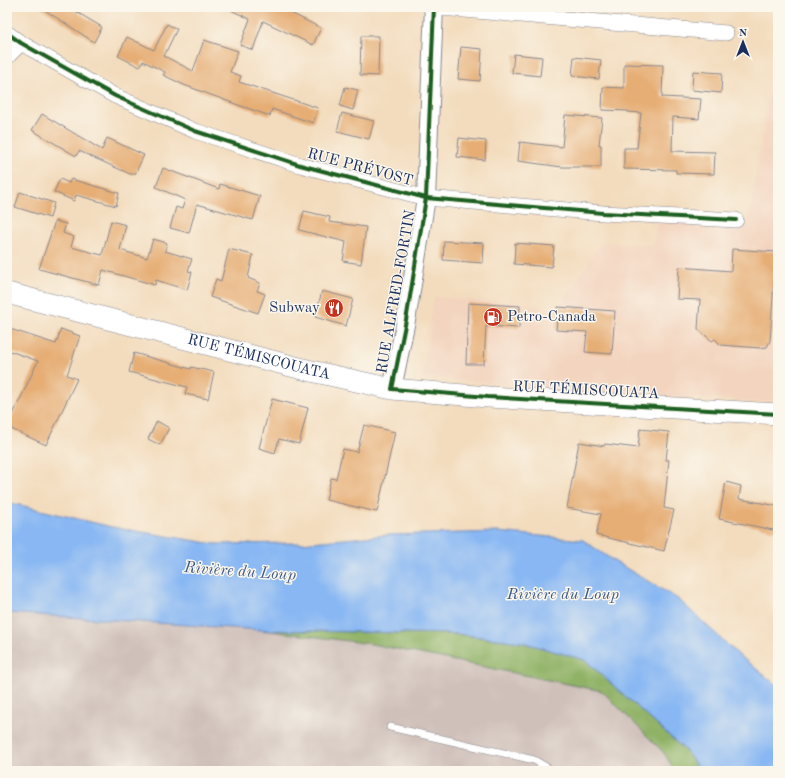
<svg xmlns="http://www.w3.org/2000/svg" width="785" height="778" viewBox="0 0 785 778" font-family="'Old Standard TT',serif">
  <rect width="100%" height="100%" fill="#fbf7ec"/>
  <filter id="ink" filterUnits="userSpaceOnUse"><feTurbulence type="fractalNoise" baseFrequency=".025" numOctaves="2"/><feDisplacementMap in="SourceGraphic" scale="8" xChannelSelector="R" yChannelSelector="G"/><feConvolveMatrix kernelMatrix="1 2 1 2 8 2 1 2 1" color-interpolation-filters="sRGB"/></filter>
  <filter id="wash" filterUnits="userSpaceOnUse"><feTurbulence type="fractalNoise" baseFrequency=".012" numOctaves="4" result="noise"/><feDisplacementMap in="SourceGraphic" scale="16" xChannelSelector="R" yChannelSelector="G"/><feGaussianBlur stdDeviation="0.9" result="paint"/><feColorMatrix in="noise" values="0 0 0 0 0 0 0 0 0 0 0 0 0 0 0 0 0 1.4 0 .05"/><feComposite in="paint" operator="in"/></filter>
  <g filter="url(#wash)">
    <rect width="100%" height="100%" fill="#f3dcbd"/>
    <polygon fill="#f3d4be" points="775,59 778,59 778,403 569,390 423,377 434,297 522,303 550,309 561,304 600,244 605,242 654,245 657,221 747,226"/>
    <polygon fill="#cfc0ba" points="7,613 262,630 372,644 602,691 664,753 675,771 7,771"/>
    <polygon fill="#90b266" stroke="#567062" points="262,630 457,634 521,642 585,660 685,750 700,771 675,771 664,753 602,691 372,644"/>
    <polygon fill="#88b7f3" stroke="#5273a8" points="7,502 112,527 215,544 301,543 387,535 498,532 583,540 614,561 678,599 740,656 778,686 778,771 700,771 685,750 585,660 521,642 457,634 262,630 7,613"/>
    <g id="blocks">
      <g fill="#e6ad74">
        <polygon points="40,7 68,7 102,27 94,42"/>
        <polygon points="224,7 279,7 321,28 313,45 263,21 253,50 240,45 250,19"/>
        <polygon points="167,24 177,29 164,56 193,71 204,40 238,51 230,72 241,76 239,82 318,108 313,123 272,109 270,116 241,106 184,85 163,75 165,72 143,61 140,67 118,56 127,37 154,50"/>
        <polygon points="361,36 379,36 378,76 360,75"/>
        <polygon points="461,47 482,49 480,81 458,79"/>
        <polygon points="514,54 542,57 540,76 512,73"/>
        <polygon points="574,57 601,60 599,79 572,76"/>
        <polygon points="624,64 663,65 662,97 701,99 699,119 673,117 672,151 715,152 714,174 676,173 676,170 624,169 624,148 637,148 641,113 628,112 628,111 602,110 603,87 624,88"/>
        <polygon points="693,71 722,73 721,93 692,90"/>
        <polygon points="345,87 358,90 353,110 340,106"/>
        <polygon points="342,113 374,121 369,139 337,131"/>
        <polygon points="42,114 102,150 107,138 144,155 135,174 130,174 79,151 76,156 32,130"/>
        <polygon points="565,115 602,118 599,145 601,145 601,167 562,167 518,161 520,142 562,147"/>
        <polygon points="459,138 486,141 485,160 457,157"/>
        <polygon points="163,168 219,189 220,184 260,196 253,220 197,204 189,233 170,228 176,207 182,209 185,200 156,187"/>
        <polygon points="60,179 69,183 71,179 119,193 116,206 76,195 74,201 54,192"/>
        <polygon points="20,192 54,203 50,218 15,207"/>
        <polygon points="304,211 330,217 329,222 366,227 361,264 343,261 346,242 299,230"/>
        <polygon points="55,221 66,224 63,233 74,237 71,247 102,255 111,221 126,225 120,250 147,258 153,239 167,243 165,251 192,259 188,271 192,272 187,290 156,280 155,285 103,270 99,285 39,269"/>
        <polygon points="444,241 484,243 483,263 443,260"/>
        <polygon points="515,243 554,246 552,267 514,264"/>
        <polygon points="229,249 253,255 248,278 260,283 257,291 265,294 258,313 210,297 216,279 221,281"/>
        <polygon points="732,249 776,252 770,341 767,347 760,348 721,345 715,339 712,341 698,329 700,300 677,299 679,267 731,271"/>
        <polygon points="322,291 353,299 346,326 315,317"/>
        <polygon points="468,303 520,306 519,328 486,326 484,364 466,364"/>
        <polygon points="558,307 615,311 612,354 585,352 587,332 556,330"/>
        <polygon points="7,328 56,344 61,329 80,336 67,375 77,379 46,445 7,427 38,361 7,350"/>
        <polygon points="134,353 191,369 191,367 214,372 208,399 185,394 187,387 129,372"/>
        <polygon points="272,399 308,408 299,444 279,439 275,453 259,448"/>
        <polygon points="157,421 169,428 160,445 148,439"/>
        <polygon points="364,425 395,432 377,512 326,500 331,478 336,479 343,449 357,452"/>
        <polygon points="640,429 669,432 666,460 669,460 664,508 674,510 664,551 596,535 601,514 567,508 579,442 604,446 605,444 638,448"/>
        <polygon points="726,482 741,486 739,499 778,506 778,531 719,519"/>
      </g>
    </g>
  </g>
  <g filter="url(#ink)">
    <use href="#blocks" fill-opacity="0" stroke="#87868e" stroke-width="1"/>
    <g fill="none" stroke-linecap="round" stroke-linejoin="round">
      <defs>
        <polyline id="service" points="390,727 534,760 553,771"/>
        <g id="minor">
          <polyline points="430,7 726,33"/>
          <polyline points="7,33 21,43 115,96 195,131 300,165 426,198 603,213 736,220"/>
          <polyline points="7,57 21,43"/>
        </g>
        <polyline id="tertiary" points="392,389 407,315 426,198 434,7"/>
        <g id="secondary">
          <path id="s1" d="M7,293L307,370L392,389L488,397L778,414"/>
        </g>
      </defs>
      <use href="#service" stroke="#87868e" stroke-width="8"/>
      <use href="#minor" stroke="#87868e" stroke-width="16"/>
      <use href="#tertiary" stroke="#87868e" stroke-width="20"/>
      <use href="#secondary" stroke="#87868e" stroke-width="22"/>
      <use href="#service" stroke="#fff" stroke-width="7"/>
      <use href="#minor" stroke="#fff" stroke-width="15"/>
      <use href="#tertiary" stroke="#fff" stroke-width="18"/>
      <use href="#secondary" stroke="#fff" stroke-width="21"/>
      <defs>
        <g id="cycleway">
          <polyline points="434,7 426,198 407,315 392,389 488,397 778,414"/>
          <polyline points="7,33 21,43 115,96 195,131 300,165 426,198 603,213 736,220"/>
        </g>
      </defs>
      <use href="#cycleway" stroke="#fbf7ec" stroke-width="6"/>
      <use href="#cycleway" stroke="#1b5e20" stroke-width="4"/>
    </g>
  </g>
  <defs>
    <symbol id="restaurant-disc" viewBox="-11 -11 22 22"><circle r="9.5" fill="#c8321e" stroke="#fbf7ec"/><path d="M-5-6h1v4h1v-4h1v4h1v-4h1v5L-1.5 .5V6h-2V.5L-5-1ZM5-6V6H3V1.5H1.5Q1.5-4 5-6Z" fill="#fff"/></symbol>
    <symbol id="fuel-disc" viewBox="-11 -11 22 22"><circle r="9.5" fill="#c8321e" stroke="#fbf7ec"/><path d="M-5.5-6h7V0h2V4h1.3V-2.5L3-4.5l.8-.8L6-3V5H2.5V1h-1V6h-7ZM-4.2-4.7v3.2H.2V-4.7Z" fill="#fff"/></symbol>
  </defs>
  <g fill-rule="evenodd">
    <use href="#restaurant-disc" x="323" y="297" width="22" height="22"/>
    <use href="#fuel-disc" x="482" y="306" width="22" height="22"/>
  </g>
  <g text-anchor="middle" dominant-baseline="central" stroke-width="3" stroke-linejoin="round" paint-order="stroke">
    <g font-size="15" fill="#1b2f5e" stroke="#fbf7ec">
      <text transform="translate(360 168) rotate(15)">RUE PRÉVOST</text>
      <text transform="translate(397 292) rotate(-80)">RUE ALFRED-FORTIN</text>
      <text stroke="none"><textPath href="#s1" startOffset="260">RUE TÉMISCOUATA</textPath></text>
      <text transform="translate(586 391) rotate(3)">RUE TÉMISCOUATA</text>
    </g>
    <g font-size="15" fill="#1b2f5e" stroke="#fbf7ec" text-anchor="end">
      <text x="320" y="308">Subway</text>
      <text x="507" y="317" text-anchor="start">Petro-Canada</text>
    </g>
    <g font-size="16" font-style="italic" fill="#3c588b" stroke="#fbf7ec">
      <text transform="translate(240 572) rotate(4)">Rivière du Loup</text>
      <text x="563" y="595">Rivière du Loup</text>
    </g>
  </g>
  <rect width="785" height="778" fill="none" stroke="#fbf7ec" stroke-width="24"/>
  <g transform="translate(743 42)" stroke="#fbf7ec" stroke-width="3" paint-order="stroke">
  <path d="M0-3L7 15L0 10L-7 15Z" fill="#1b2f5e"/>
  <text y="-6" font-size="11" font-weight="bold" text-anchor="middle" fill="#1b2f5e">N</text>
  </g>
</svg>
